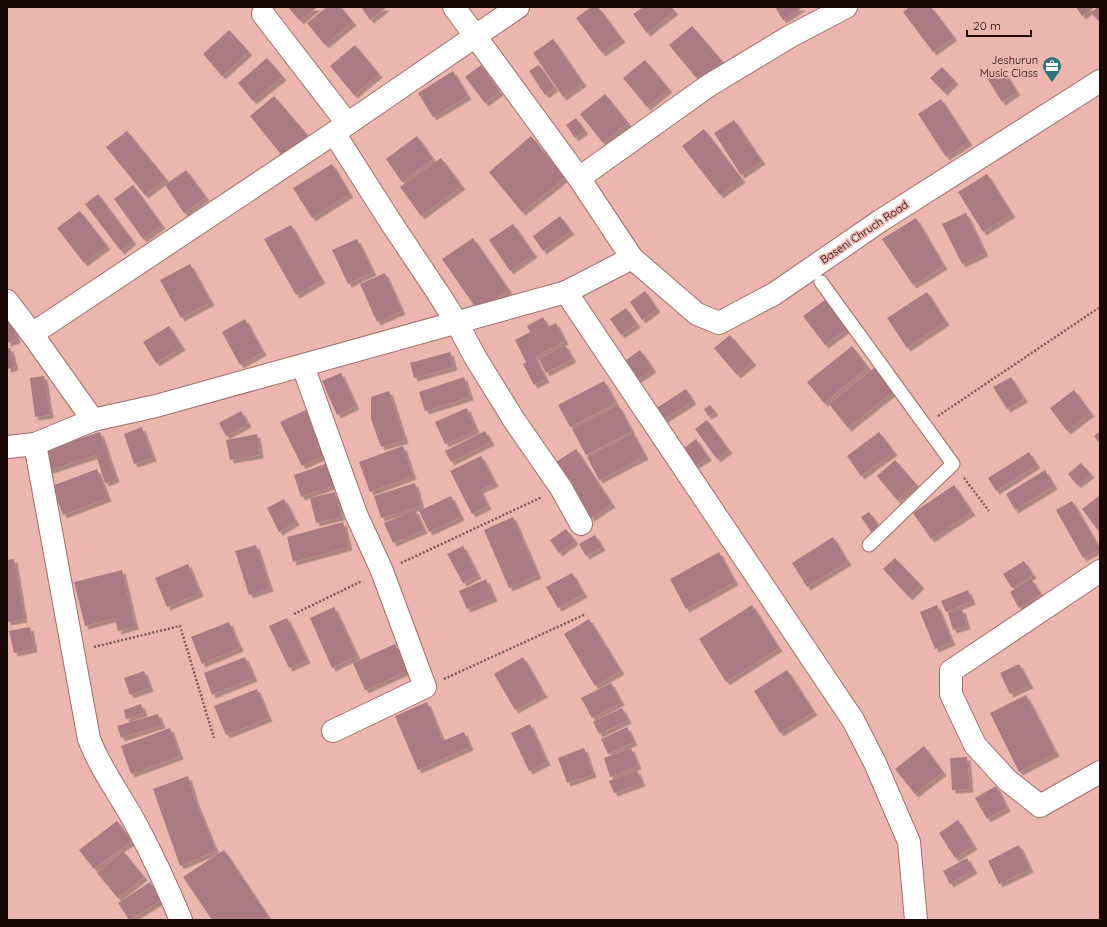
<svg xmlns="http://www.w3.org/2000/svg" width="1107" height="927" viewBox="0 0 1107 927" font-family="Quicksand,sans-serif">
  <defs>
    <filter id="shadow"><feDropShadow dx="3.5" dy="3.5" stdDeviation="0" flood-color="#0004"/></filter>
  </defs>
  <rect width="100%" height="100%" fill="#ecb6af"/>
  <g fill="#ac7a83" filter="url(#shadow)">
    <polygon points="288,7 317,7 300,21"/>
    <polygon points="327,7 341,7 353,22 325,45 307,23"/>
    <polygon points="361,7 387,7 370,20"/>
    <polygon points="591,7 598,7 622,39 602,53 576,18"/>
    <polygon points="643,7 671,7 675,11 647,33 633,14"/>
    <polygon points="775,7 803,7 783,20"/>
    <polygon points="909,7 931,7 954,37 933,52 903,12"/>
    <polygon points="1076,7 1095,7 1082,16"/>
    <polygon points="1098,7 1100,7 1100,22 1091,13"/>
    <polygon points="692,26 722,61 699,81 669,45"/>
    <polygon points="229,30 249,52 222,76 203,54"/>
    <polygon points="553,39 583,83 563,97 533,53"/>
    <polygon points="355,45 379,74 354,95 330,66"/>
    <polygon points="267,58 283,77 253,101 238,83"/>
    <polygon points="645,60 669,89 647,107 623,78"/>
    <polygon points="481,65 500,92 485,103 465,77"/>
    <polygon points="539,65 555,88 545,95 529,71"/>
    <polygon points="942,67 955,81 944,92 930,78"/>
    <polygon points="1002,68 1017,92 1002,102 987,78"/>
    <polygon points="453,71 468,96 433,117 418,93"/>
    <polygon points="605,94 628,123 603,143 580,114"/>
    <polygon points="274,96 309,137 284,158 250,116"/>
    <polygon points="941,99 969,142 946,157 918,114"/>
    <polygon points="576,118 585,131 575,138 566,125"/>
    <polygon points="734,120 762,161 741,175 714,133"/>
    <polygon points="704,129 742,179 720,195 682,146"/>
    <polygon points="127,131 166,179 145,195 106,147"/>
    <polygon points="417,136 433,159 402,182 386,159"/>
    <polygon points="531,136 565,178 522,212 489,172"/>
    <polygon points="441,158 462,186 421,216 400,187"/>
    <polygon points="332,164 350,194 312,218 293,188"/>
    <polygon points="186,170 206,197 184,213 165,185"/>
    <polygon points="987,174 1012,214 983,232 958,192"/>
    <polygon points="133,185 162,225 143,239 114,199"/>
    <polygon points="98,194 133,241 121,251 85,204"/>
    <polygon points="80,211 107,246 84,263 57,228"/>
    <polygon points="966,213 985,253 962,264 942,224"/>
    <polygon points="560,216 571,231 543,251 533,236"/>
    <polygon points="916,218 944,266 913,285 882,239"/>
    <polygon points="513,224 534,254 510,271 489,240"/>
    <polygon points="291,225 322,280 296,295 264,239"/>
    <polygon points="473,238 509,290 478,311 442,259"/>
    <polygon points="357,239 373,272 348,284 332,250"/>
    <polygon points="190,264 211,302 181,318 160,280"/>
    <polygon points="385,273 402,311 377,322 360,284"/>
    <polygon points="645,291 657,309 642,320 630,302"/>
    <polygon points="927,292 946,322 907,348 887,318"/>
    <polygon points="825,300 847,329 825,345 803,316"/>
    <polygon points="626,308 637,324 621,335 610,319"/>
    <polygon points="543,317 548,327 556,323 565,341 535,357 546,379 534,385 523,364 526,362 515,340 530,332 527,326"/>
    <polygon points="245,319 263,352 240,365 222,332"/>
    <polygon points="12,321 17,340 7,343 7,322"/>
    <polygon points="169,326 182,347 156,363 143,342"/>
    <polygon points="730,335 753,362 737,375 714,348"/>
    <polygon points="565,345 573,359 546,373 539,359"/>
    <polygon points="852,346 868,367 824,403 807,382"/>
    <polygon points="7,348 10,348 15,367 7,369"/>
    <polygon points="640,350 653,369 631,384 618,366"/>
    <polygon points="450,352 454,367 414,378 410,363"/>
    <polygon points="874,368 893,392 848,428 829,404"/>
    <polygon points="341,373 356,406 337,415 322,381"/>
    <polygon points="44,376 50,415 35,417 30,378"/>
    <polygon points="464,377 470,397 425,411 419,392"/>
    <polygon points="1011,377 1024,399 1007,409 993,387"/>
    <polygon points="604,381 616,403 570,427 558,405"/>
    <polygon points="686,389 693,401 660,422 652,411"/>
    <polygon points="1074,390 1091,413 1067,431 1050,408"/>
    <polygon points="389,391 405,440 381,447 371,419 371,397"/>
    <polygon points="618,405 632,431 586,455 572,429"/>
    <polygon points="710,405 715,412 708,416 704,409"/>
    <polygon points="467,408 476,430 445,444 435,422"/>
    <polygon points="308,409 329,453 302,466 280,422"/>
    <polygon points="241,411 248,424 226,436 219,423"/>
    <polygon points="707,420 729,450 717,459 695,429"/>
    <polygon points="142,427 153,458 134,464 124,434"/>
    <polygon points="485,431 491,442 451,462 445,451"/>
    <polygon points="1100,431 1100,444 1094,436"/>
    <polygon points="100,432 116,479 105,483 96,455 47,471 41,451"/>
    <polygon points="879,432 894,452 861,476 847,456"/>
    <polygon points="633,433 645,456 599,480 587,457"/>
    <polygon points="257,434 260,455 230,460 226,440"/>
    <polygon points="696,439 708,457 689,470 677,453"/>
    <polygon points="403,446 413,476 370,492 359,462"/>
    <polygon points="576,449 612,504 591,518 556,462"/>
    <polygon points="1029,452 1037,465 996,491 988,478"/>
    <polygon points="481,456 495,483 480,490 488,506 472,514 450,471"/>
    <polygon points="895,460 916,484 897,500 877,476"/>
    <polygon points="331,462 338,484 301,497 294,475"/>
    <polygon points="1081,463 1091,474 1077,485 1068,474"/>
    <polygon points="97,469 108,498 63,515 52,486"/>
    <polygon points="1045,470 1054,486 1015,510 1006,494"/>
    <polygon points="415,483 421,506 381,518 374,496"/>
    <polygon points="954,485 972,512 931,539 913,513"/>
    <polygon points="335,492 341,517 316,523 310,498"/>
    <polygon points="1100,495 1100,533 1082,509"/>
    <polygon points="451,496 461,517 429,532 419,511"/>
    <polygon points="284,499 296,522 279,532 267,508"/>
    <polygon points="1072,501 1100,549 1083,558 1056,510"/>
    <polygon points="415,510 424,530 393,543 384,523"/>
    <polygon points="869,512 880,527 872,533 861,517"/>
    <polygon points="513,517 538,575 509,588 484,530"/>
    <polygon points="343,522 349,547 293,562 287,537"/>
    <polygon points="566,529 575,541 559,553 550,540"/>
    <polygon points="595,535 602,547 586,556 579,544"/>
    <polygon points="833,537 848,562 807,587 792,563"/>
    <polygon points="256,545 270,588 249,595 235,551"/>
    <polygon points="463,546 478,575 463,583 447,554"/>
    <polygon points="719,552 735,582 686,609 670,579"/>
    <polygon points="895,558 921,585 909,597 883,569"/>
    <polygon points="14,559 24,619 7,622 7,560"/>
    <polygon points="1024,561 1033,575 1012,588 1003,574"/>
    <polygon points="188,564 200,593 167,607 155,578"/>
    <polygon points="122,570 135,626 118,631 115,618 85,626 74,582"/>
    <polygon points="572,573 584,594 558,608 546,587"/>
    <polygon points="486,579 494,598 467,609 459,591"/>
    <polygon points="1031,579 1041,594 1019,608 1010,592"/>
    <polygon points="968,590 972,601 946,612 941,601"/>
    <polygon points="752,605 779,648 726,682 699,639"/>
    <polygon points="937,605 952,642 935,649 920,612"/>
    <polygon points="334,607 357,656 332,668 310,618"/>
    <polygon points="962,609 967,626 953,630 948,613"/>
    <polygon points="287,618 307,660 289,668 269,626"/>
    <polygon points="589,619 621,671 595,686 564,634"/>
    <polygon points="229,622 240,648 202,664 191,637"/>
    <polygon points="30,627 34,649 14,653 9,631"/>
    <polygon points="395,644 407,671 365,690 353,663"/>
    <polygon points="245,657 254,678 212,695 204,673"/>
    <polygon points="523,657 544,694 515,710 494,674"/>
    <polygon points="1019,664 1030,685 1010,694 1000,673"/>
    <polygon points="787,670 814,712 780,733 754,691"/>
    <polygon points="144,671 150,688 130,695 124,678"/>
    <polygon points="611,683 621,702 592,718 581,698"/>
    <polygon points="257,689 269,718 226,735 214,706"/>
    <polygon points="1026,695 1056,753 1019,772 990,713"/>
    <polygon points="427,702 443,741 464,732 470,747 418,770 395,716"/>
    <polygon points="141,704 144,713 126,719 124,710"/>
    <polygon points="622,708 628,720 599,734 593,722"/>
    <polygon points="158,714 162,725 121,738 117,726"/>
    <polygon points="530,724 547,762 529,771 511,733"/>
    <polygon points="627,727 634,742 608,754 601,739"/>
    <polygon points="170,728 180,756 131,774 121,746"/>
    <polygon points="924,746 943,772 915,794 895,769"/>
    <polygon points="584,748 593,774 567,783 558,758"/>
    <polygon points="631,748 638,766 610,777 604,758"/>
    <polygon points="967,757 970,789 952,790 950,758"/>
    <polygon points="637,770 642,783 614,793 609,781"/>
    <polygon points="188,776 195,800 216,851 180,866 153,789"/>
    <polygon points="996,786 1007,808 987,819 975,798"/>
    <polygon points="958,820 974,846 955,858 939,833"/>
    <polygon points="117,821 132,841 94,869 79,850"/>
    <polygon points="1019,845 1030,869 999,884 988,861"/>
    <polygon points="224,850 268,916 262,920 212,920 183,877"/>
    <polygon points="123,851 144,877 118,898 97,873"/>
    <polygon points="967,858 974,870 950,884 943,871"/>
    <polygon points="150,882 162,900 129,920 118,903"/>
  </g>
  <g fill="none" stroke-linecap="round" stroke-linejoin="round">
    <defs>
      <polyline id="service" points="821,282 953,464 869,545"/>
      <g id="minor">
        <polyline points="454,7 579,178 632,258 697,314 719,323 774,294 880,221 1100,81"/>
        <polyline points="263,14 347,123"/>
        <polyline points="334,133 390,221 438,293 457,323 475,357 514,420 561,488 581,524"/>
        <polyline points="579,178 708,86 789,37 846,7"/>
        <polyline points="566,292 853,720 875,763 909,842 916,920"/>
        <polyline points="7,301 32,334 93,420"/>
        <polyline points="32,334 334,133 518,7"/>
        <polyline points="303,366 356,514 382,571 425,687 333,731"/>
        <path d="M35,444L89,739C101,771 122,797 138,828C154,858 168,889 181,920"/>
        <polyline points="7,447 35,444 93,420 156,406 566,292 632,258"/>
        <polyline points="1100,571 951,671 951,694 975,745 1007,780 1040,806 1100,772"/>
      </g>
    </defs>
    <use href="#service" stroke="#9f6e68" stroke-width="15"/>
    <use href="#minor" stroke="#9f6e68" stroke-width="24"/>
    <g stroke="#7e5b57" stroke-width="2.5" stroke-dasharray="2 2" stroke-linecap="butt">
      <polyline points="938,416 1100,307"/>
      <polyline points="964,478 989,511"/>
      <polyline points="401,563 542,497"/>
      <polyline points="294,614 362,581"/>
      <polyline points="94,647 180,626 214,738"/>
      <polyline points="444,679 586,614"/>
    </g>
    <use href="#service" stroke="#fff" stroke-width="13"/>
    <use href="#minor" stroke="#fff" stroke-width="22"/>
  </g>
  <defs>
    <symbol id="office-pin" viewBox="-11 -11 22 30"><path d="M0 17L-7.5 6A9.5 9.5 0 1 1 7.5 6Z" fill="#2c757e" stroke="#ecb6af"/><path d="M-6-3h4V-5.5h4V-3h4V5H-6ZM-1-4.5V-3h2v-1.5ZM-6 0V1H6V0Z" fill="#fff"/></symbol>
  </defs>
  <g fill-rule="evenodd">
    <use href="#office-pin" x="1041" y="55" width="22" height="30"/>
  </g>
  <g text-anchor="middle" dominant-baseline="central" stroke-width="3.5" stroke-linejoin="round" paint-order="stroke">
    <g font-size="11" fill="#1a0907" stroke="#ecb6af" text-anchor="end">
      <text x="1038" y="60">Jeshurun<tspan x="1038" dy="13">Music Class</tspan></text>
    </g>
    <g font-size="11" fill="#1a0907" stroke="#ecb6af">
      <text transform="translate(864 232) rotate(-34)">Baseni Chruch Road</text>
    </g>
  </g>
  <rect width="1107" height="927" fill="none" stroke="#1a0907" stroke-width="16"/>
  <path d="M967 30v6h64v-6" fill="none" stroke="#1a0907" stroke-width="2"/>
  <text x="973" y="30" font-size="12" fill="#1a0907" stroke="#ecb6af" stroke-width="3" paint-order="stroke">20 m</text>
</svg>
